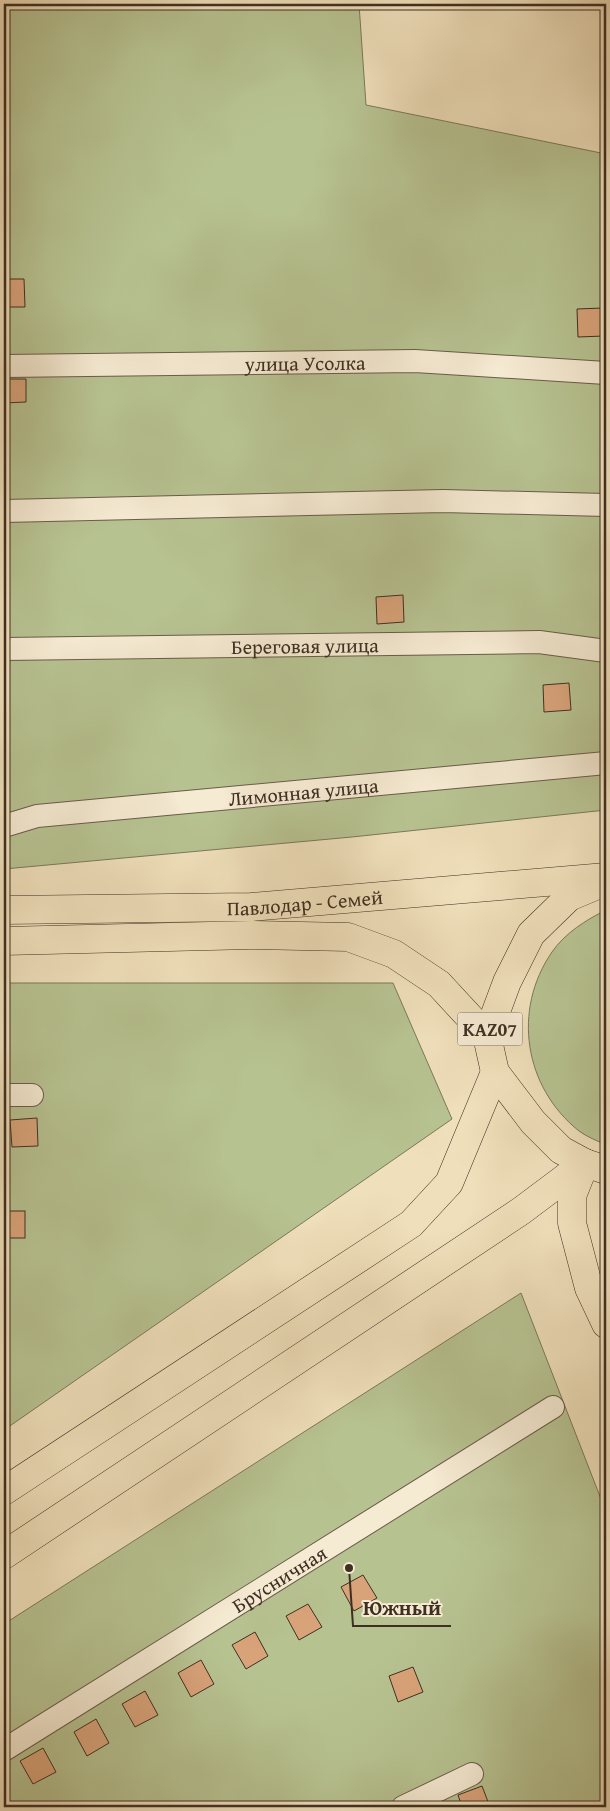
<svg xmlns="http://www.w3.org/2000/svg" width="610" height="1811" viewBox="0 0 610 1811" font-family="'Gentium Book Plus',serif">
  <rect width="100%" height="100%" fill="#efdfba"/>
  <filter id="stains"><feTurbulence type="fractalNoise" baseFrequency=".004" numOctaves="4"/><feColorMatrix values="0 0 0 0 .2 0 0 0 0 .09 0 0 0 0 .02 0 0 0 .5 -.17"/></filter>
  <radialGradient id="worn" r=".72"><stop offset=".6" stop-color="#630" stop-opacity="0"/><stop offset="1" stop-color="#630" stop-opacity=".3"/></radialGradient>
  <g fill="#b7c291" stroke="#7b785a">
    <polygon points="4,4 359,4 366,105 606,154 606,810 352,837 4,869"/>
    <path d="M606,910V1145C598,1141 587,1137 579,1131C524,1087 512,1010 552,952C565,933 586,920 606,910Z"/>
    <polygon points="4,983 393,983 452,1119 4,1430"/>
    <polygon points="521,1293 606,1512 606,1807 4,1807 4,1624"/>
  </g>
  <g fill="#d9a37a" stroke="#3f2f23">
    <polygon points="4,279 24,279 25,307 4,307"/>
    <polygon points="603,308 604,336 578,337 577,309"/>
    <polygon points="4,379 26,379 26,402 4,403"/>
    <polygon points="403,595 404,622 377,624 376,597"/>
    <polygon points="569,683 571,710 544,712 543,685"/>
    <polygon points="37,1118 38,1146 12,1147 10,1120"/>
    <rect x="4" y="1211" width="21" height="27"/>
    <polygon points="363,1575 377,1598 354,1611 341,1587"/>
    <polygon points="308,1604 322,1627 299,1640 286,1616"/>
    <polygon points="255,1632 268,1656 246,1669 232,1645"/>
    <polygon points="201,1660 214,1684 191,1697 178,1673"/>
    <polygon points="413,1667 423,1692 398,1702 389,1676"/>
    <polygon points="145,1691 158,1715 135,1727 122,1704"/>
    <polygon points="96,1719 109,1743 87,1756 74,1732"/>
    <polygon points="43,1748 56,1772 33,1784 20,1761"/>
    <polygon points="482,1786 490,1807 462,1807 458,1795"/>
  </g>
  <g fill="none" stroke-linecap="round" stroke-linejoin="round">
    <defs>
      <g id="minor">
        <path id="s1" d="M4,366L415,361L606,373"/>
        <polyline points="4,511 443,501 606,505"/>
        <path id="s2" d="M4,649L539,642L606,651"/>
        <path id="s3" d="M4,826L37,816L606,763"/>
        <polyline points="4,1095 32,1095"/>
        <path id="s4" d="M4,1750L553,1407"/>
        <polyline points="403,1807 472,1774"/>
      </g>
      <g id="major">
        <polyline points="4,1491 411,1224 449,1183 495,1072"/>
        <polyline points="4,1555 521,1211 585,1163"/>
      </g>
      <g id="highway">
        <polyline points="600,884 569,897 531,934 507,982 487,1036 495,1072 533,1122 561,1150 585,1163 606,1170"/>
        <path id="s5" d="M4,910L251,907L606,877"/>
        <polyline points="4,941 251,935 348,937 394,954 439,984 487,1036"/>
        <polyline points="585,1163 572,1196 572,1223 589,1288 606,1324"/>
      </g>
    </defs>
    <use href="#minor" stroke="#6b5b49" stroke-width="24"/>
    <use href="#major" stroke="#3f2f23" stroke-width="29"/>
    <use href="#highway" stroke="#3f2f23" stroke-width="29"/>
    <use href="#minor" stroke="#f5ead2" stroke-width="22"/>
    <use href="#major" stroke="#efdfba" stroke-width="28"/>
    <use href="#highway" stroke="#efdfba" stroke-width="28"/>
  </g>
  <g text-anchor="middle" dominant-baseline="central" stroke-width="4" stroke-linejoin="round" paint-order="stroke">
    <rect fill="#f5ead2" stroke="#766758" stroke-width="1" x="457.5" y="1012.5" width="65" height="33" rx="4"/>
    <g font-size="19" font-weight="bold" fill="#3f2f23">
      <text x="490" y="1029">KAZ07</text>
    </g>
    <g font-size="20" fill="#3f2f23" stroke="#f5ead2">
      <text stroke="none"><textPath href="#s1" startOffset="301">улица Усолка</textPath></text>
      <text stroke="none"><textPath href="#s2" startOffset="301">Береговая улица</textPath></text>
      <text stroke="none"><textPath href="#s3" startOffset="302">Лимонная улица</textPath></text>
      <text stroke="none"><textPath href="#s5" startOffset="301">Павлодар - Семей</textPath></text>
      <text stroke="none"><textPath href="#s4" startOffset="324">Брусничная</textPath></text>
    </g>
  </g>
  <path fill="none" stroke="#3f2f23" stroke-width="2" d="M349 1568L353 1626H451"/>
  <circle fill="#3f2f23" stroke="#f5ead2" stroke-width="2" cx="349" cy="1568" r="5"/>
  <g font-size="21" text-anchor="middle" font-weight="bold" fill="#3f2f23" stroke="#f5ead2" stroke-width="4" stroke-linejoin="round" paint-order="stroke">
    <text x="402" y="1615">Южный</text>
  </g>
  <rect width="610" height="1811" fill="none" stroke="#efdfba" stroke-width="20"/>
  <rect x="5" y="5" width="600" height="1801" fill="none" stroke="#3f2f23" stroke-width="2.5"/>
  <rect x="10" y="10" width="590" height="1791" fill="none" stroke="#3f2f23"/>
  <rect width="100%" height="100%" filter="url(#stains)"/>
  <rect width="100%" height="100%" fill="url(#worn)"/>
</svg>
